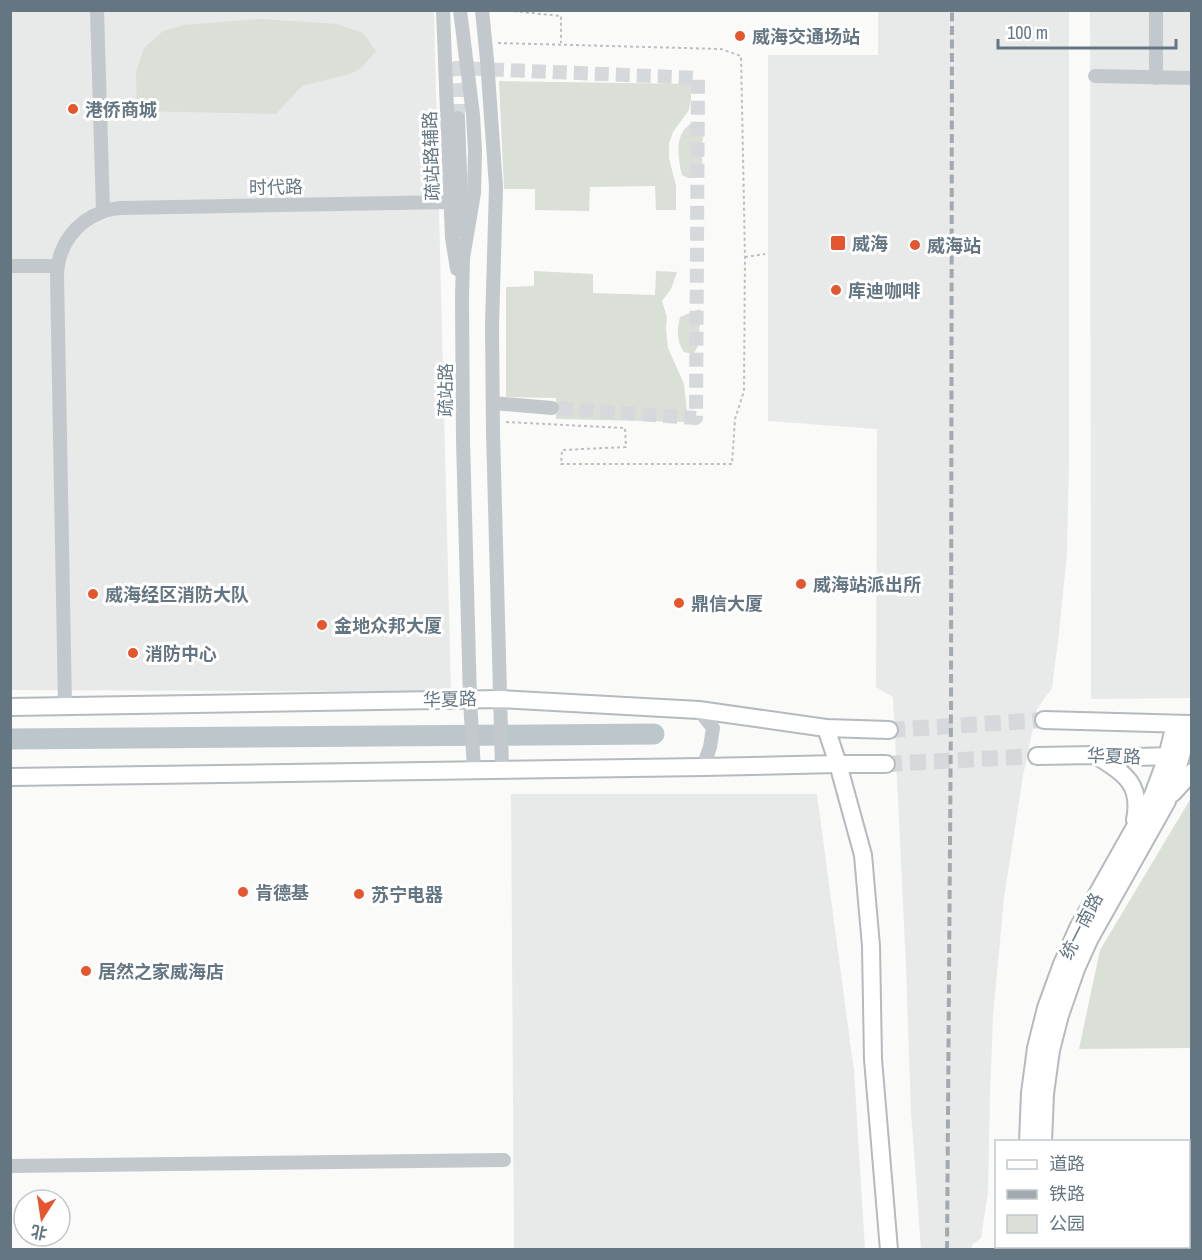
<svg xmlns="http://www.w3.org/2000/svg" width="1202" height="1260" viewBox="0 0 1202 1260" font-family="'Archivo Narrow','Noto Sans SC',sans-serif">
  <rect width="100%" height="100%" fill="#fafaf8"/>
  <g fill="#e8e9e9">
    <polygon points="11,11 434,11 451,692 11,690"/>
    <polygon points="878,11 1069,11 1069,464 1067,553 1059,633 1052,688 1037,709 1023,776 1004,898 993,1016 990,1095 988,1193 981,1238 972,1245 972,1249 921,1249 911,1112 906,966 893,697 876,687 877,429 768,421 768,55 878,55"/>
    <polygon points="1090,11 1191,11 1191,698 1091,699"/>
    <polygon points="511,794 817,794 854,1071 865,1249 514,1249"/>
  </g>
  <g fill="#dadfd7">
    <polygon points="260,19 337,24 363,33 376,51 361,68 350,74 302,86 276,114 137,111 136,72 144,48 163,31 185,25"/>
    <polygon points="499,81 691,84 691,99 689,110 673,132 669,144 669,158 676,186 676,210 656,210 655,186 590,187 589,211 535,210 535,189 504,189"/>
    <path d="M694,122C698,125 703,127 704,132C704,137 702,142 701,147C701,161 707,167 695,178H688L682,175C678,157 673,132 694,122Z"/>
    <polygon points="534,271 593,274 593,293 655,295 656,271 677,272 671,289 662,301 667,317 666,330 668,348 684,384 688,422 556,419 556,398 506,397 506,287 534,286"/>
    <path d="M700,309C702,316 700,318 700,324C698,338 702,343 693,354L684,352C676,341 677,329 680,317Z"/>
    <polygon points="1191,798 1191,1048 1079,1049 1100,950"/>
  </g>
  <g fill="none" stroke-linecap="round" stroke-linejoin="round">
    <polyline stroke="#bbc7cb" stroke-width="21" points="10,739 654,734"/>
    <polyline stroke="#d5d9db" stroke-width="14" stroke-dasharray="14 7" stroke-linecap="butt" points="458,118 458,90 456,68 698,78 696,418 552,408"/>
    <g stroke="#d5d9db" stroke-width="16" stroke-dasharray="16 8" stroke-linecap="butt">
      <polyline points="889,730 1044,720"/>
      <polyline points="886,764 1037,756"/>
    </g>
    <defs>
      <g id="major">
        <polyline points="10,707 500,699 699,710 826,728 889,730"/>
        <polyline points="826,728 838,764 863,855 871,946 873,1059 889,1250"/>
        <polyline points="1037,756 1094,755 1134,757 1177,756"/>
        <path d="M1097,756C1125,774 1142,784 1135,820"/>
        <polyline points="10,777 703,767 838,764 886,764"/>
        <polyline points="1173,793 1192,772"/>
        <polyline points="1028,1142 1030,1093 1036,1048 1046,1008 1062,964 1078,928 1153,795 1167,757 1175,724"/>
        <polyline points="1043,1142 1045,1094 1051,1050 1060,1015 1076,969 1090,938 1167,801 1181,756 1189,724 1044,720"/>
        <polyline points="1043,1246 1043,1250"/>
        <polyline points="1027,1250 1027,1246"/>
      </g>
    </defs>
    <use href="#major" stroke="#b5babe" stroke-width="20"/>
    <g stroke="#bbbfc2" stroke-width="2" stroke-dasharray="3 3" stroke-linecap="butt">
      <polyline points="502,10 561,16 561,43"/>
      <polyline points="498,43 721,49 741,56 745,257 744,391 735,419 732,464 561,464 562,450 626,447 625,428 506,422"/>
      <polyline points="745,257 765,254"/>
    </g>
    <g stroke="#c3c8cc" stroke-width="14">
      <polyline points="97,10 103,211"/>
      <polyline points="443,10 452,238 457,269"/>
      <polyline points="460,10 473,115 475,151 474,193 463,258 462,298 463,440 470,699 474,770"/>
      <polyline points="482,10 487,60 496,187 492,326 493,431 502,769"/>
      <polyline points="1095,76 1192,78"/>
      <polyline points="1156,78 1156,10"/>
      <polyline points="458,118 462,230"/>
      <polyline points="10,266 57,266"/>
      <polyline points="493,403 552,408"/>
      <path d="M65,706L57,275C58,246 75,222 102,212C108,209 115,209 121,208L451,202"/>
      <polyline points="699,710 713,728 710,747 703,767"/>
      <polyline points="10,1166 504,1160"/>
    </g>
    <use href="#major" stroke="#fff" stroke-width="16"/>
    <polyline stroke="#a2aab0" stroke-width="4" stroke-dasharray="9 4.5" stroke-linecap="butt" points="947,1250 951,711 952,10"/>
  </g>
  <g fill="#e4572e" stroke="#fff" stroke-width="2">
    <circle cx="740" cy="36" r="6"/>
    <circle cx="73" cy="109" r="6"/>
    <rect x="830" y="235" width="16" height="16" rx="3"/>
    <circle cx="915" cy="245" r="6"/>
    <circle cx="836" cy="290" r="6"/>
    <circle cx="801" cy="584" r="6"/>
    <circle cx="93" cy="594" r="6"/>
    <circle cx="679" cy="603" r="6"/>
    <circle cx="322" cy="625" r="6"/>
    <circle cx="133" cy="653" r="6"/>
    <circle cx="243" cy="892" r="6"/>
    <circle cx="359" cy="894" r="6"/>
    <circle cx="86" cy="971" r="6"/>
  </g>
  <g text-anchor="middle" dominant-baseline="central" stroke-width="6" stroke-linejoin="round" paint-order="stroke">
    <g font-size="18" font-weight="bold" fill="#657683" stroke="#fff" text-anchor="start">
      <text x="752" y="36">威海交通场站</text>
      <text x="85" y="109">港侨商城</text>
      <text x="852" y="243">威海</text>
      <text x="927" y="245">威海站</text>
      <text x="848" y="290">库迪咖啡</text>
      <text x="813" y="584">威海站派出所</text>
      <text x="105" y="594">威海经区消防大队</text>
      <text x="691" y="603">鼎信大厦</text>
      <text x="334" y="625">金地众邦大厦</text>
      <text x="145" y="653">消防中心</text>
      <text x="255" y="892">肯德基</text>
      <text x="371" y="894">苏宁电器</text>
      <text x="98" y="971">居然之家威海店</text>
    </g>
    <g font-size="18" fill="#657683" stroke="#fff">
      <text transform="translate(431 156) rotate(-92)">疏站路辅路</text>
      <text transform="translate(276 187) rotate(-1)">时代路</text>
      <text transform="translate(445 390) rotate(-90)">疏站路</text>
      <text transform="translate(450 699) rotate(-1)">华夏路</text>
      <text transform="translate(1114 756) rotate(2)">华夏路</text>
      <text transform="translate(1081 926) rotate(-63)">统一南路</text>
    </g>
  </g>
  <rect width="1202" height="1260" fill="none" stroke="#657683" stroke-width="24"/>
  <rect x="995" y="1140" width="195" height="108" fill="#ffffff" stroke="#c1c8cd" stroke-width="1.5"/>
  <rect x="1007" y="1160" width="30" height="9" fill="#ffffff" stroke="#c1c8cd" stroke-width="1.5"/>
  <text x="1049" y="1170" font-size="18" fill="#657683">道路</text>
  <rect x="1007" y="1190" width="30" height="9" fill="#a2aab0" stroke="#c1c8cd" stroke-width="1.5"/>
  <text x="1049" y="1200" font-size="18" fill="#657683">铁路</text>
  <rect x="1007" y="1215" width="30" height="18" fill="#dadfd7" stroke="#c1c8cd" stroke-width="1.5"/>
  <text x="1049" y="1230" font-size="18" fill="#657683">公园</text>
  <g transform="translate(42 1218) rotate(192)"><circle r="28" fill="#ffffff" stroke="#c1c8cd" stroke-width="1.5"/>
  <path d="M0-4.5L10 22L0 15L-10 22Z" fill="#e4572e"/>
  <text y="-9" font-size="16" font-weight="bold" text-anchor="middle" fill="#657683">北</text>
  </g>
  <path d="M998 39v9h178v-9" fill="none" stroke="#657683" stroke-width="3"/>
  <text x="1007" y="39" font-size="18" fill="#657683" stroke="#ffffff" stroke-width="4.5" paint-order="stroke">100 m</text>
</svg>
